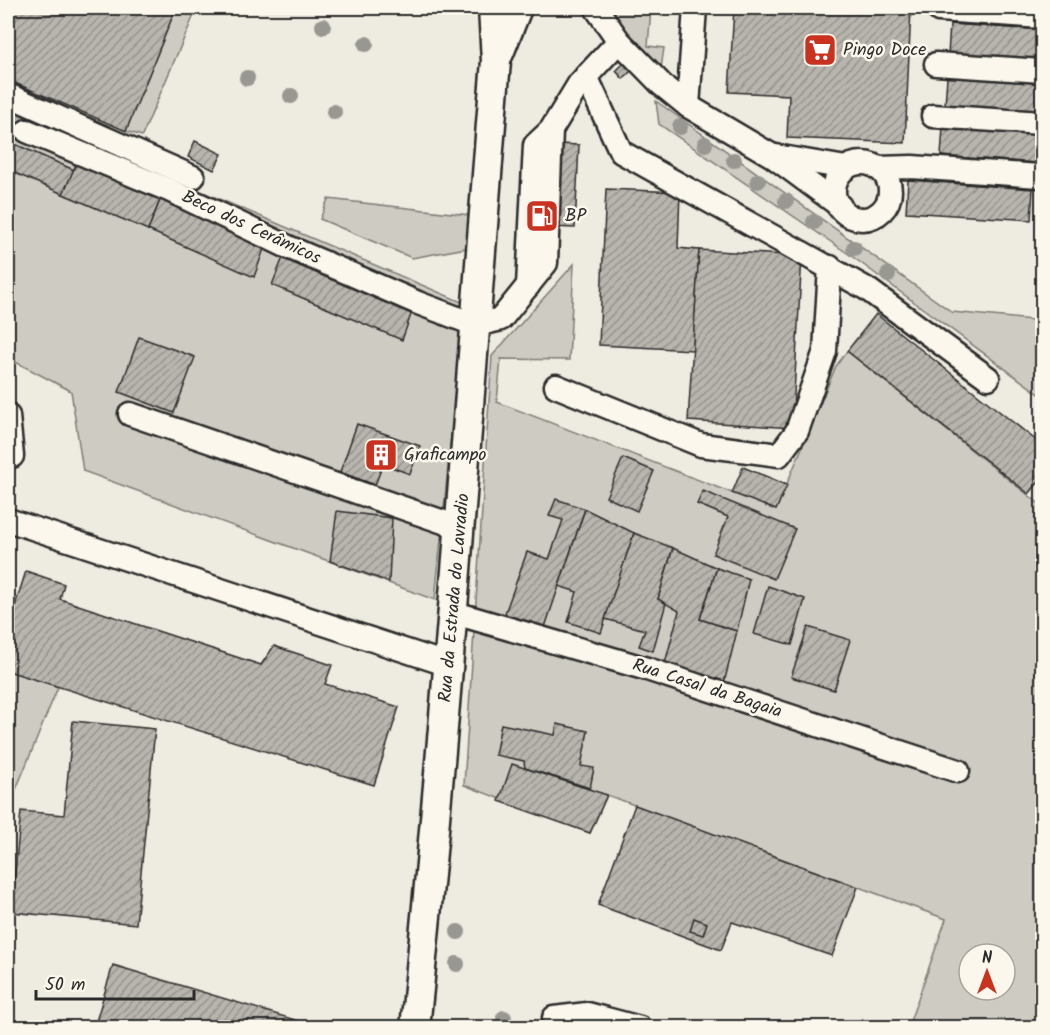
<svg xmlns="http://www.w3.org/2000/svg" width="1050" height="1035" viewBox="0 0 1050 1035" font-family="Kalam,sans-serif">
  <defs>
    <pattern id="building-hatch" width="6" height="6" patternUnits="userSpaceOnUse" patternTransform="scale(1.5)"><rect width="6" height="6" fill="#b8b5ae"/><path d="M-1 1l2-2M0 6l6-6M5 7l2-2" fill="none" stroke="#96938e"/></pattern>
  </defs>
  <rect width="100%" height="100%" fill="#eeebe0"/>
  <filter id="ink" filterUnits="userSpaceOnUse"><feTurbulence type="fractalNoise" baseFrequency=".0167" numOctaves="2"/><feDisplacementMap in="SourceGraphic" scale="12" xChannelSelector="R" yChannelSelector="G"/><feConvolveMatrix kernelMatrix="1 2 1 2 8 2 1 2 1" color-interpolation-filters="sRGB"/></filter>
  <g filter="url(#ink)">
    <g fill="#cecbc2" stroke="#7c7b76" stroke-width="1.5" fill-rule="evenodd">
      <polygon points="176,8 197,8 142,136 126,131"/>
      <polygon points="614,8 651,8 648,46 664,48 659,82 629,59"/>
      <polygon points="656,101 952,312 1042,321 1042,396 850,255 659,124"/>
      <polygon points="8,109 464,303 435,600 83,471 71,391 8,358"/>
      <polygon points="328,199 469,215 466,248 412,258 320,219"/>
      <path d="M574,264L569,360L501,359L497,402L776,510L836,366L847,351L1042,506V1027H908L946,919L607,795L590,833L464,785L492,356ZM969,954H1005V990H969Z"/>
      <polygon points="8,671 58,687 8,809"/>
    </g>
    <g fill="url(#building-hatch)" stroke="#2b2b2b" stroke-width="1.5">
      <polygon points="8,8 176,8 126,131 8,80"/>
      <polygon points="734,8 911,8 905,143 787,138 789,95 729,92"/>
      <polygon points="950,24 1042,30 1042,61 948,55"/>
      <polygon points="625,62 632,70 623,79 616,71"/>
      <polygon points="947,77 1039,83 1037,112 945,105"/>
      <polygon points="8,109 25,116 17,133 8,129"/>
      <polygon points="943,127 1037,133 1035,163 941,156"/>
      <polygon points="8,141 74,170 63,194 8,170"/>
      <polygon points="195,141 222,154 214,170 188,157"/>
      <polygon points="559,144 579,145 575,228 521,226"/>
      <polygon points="77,162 161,198 148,230 63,194"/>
      <polygon points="908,180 1033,189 1031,220 906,212"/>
      <polygon points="606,189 680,192 678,248 699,250 693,350 599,345"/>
      <polygon points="161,198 265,246 254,277 148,230"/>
      <polygon points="699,250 802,256 792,428 688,421"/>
      <polygon points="1042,252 1042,303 1039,302"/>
      <polygon points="284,255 413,309 402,340 272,285"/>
      <polygon points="876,314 1042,445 1042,478 1029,494 847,351"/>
      <polygon points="139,337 195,357 174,413 119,392"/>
      <polygon points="357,424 420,446 410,474 383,464 375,485 340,472"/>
      <polygon points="623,458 654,471 637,511 606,497"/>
      <polygon points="743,467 787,485 776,510 732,493"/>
      <polygon points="703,491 795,529 774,579 713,554 728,517 697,504"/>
      <polygon points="556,499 585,509 544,630 504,616 527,552 549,559 563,520 549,516"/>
      <polygon points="585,509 634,533 601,633 568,622 577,592 559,586"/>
      <polygon points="337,511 392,518 389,582 330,561"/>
      <polygon points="634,533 673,548 658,599 666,603 653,651 639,646 645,630 605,619"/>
      <polygon points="673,548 717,568 700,619 737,631 723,687 664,667 679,611 658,599"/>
      <polygon points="717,568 749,579 737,631 700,619"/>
      <polygon points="26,571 64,584 60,599 261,665 274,646 332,665 325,684 399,707 374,785 8,671 8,628"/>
      <polygon points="768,586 805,599 792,645 754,634"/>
      <polygon points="808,627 850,640 834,690 791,677"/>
      <polygon points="73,721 155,729 136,924 11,912 21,811 64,815"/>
      <polygon points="501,724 555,735 557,724 588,731 581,766 594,768 590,788 525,768 524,761 495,755"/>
      <polygon points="512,764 607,795 590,833 499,801"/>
      <polygon points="635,805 858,887 832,956 732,922 721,950 598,905"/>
      <polygon points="694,918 707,923 703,935 690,931"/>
      <polygon points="113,965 315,1026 315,1028 94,1028"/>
    </g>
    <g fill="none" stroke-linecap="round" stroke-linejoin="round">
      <defs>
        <g id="minor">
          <polyline points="596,8 619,41 662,85 688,106 771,155 840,206"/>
          <polyline points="939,10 1042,17"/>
          <polyline points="936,64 1042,71"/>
          <polyline points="586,76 621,152 867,289 988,378"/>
          <polyline points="8,95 193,177"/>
          <polyline points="688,106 695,8"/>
          <polyline points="933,116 1042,123"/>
          <polyline points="27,131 169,190 288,247 418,303 476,325 501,319 546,263 551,130"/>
          <polyline points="776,156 846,168"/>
          <circle cx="862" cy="191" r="28"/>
          <polyline points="877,168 912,167 1039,176"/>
          <polyline points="528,286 535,145 551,130 579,84 619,41"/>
          <polyline points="556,386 701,445 779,455 797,431 825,351 830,267"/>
          <polyline points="130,414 461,528"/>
          <polyline points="8,416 12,456 8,455"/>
          <polyline points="8,520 449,665"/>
          <polyline points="455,613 647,669 958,771"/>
          <polyline points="554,1018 587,1014 640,1028"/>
        </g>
        <g id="major">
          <polyline points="499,53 517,8"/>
          <path d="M415,1028C448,706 470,383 496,61L493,8"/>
        </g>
      </defs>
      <use href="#minor" stroke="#2b2b2b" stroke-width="27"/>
      <use href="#major" stroke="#2b2b2b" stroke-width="33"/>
      <use href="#minor" stroke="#fbf7ec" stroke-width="22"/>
      <use href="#major" stroke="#fbf7ec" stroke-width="28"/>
    </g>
    <g fill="#999791">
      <circle cx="323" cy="26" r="8"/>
      <circle cx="366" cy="44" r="8"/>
      <circle cx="247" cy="78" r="8"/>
      <circle cx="291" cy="96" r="8"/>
      <circle cx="334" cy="112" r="8"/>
      <circle cx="680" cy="127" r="8"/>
      <circle cx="705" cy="144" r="8"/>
      <circle cx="734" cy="160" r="8"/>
      <circle cx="758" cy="181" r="8"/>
      <circle cx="786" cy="201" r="8"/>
      <circle cx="814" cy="222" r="8"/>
      <circle cx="854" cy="248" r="8"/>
      <circle cx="888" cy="275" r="8"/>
      <circle cx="458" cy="932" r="8"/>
      <circle cx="457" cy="964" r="8"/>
      <circle cx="504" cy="1018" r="8"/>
    </g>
  </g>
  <defs>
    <symbol id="supermarket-square" viewBox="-11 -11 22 22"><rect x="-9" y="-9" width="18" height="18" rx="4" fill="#c8321e" stroke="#fbf7ec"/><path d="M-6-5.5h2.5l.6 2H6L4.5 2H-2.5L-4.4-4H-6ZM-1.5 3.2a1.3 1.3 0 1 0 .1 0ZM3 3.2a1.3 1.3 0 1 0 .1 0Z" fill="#fff"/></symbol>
    <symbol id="fuel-square" viewBox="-11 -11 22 22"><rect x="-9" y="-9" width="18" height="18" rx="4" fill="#c8321e" stroke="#fbf7ec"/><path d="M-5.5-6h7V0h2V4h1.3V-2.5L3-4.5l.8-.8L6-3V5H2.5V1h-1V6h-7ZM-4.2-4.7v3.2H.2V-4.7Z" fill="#fff"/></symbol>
    <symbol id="building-square" viewBox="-11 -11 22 22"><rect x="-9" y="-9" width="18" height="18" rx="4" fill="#c8321e" stroke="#fbf7ec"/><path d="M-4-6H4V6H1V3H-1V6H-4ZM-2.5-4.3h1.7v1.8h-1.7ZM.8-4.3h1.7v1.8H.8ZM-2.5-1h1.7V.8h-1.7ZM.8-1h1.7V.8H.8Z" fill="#fff"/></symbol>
  </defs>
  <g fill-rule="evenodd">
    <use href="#supermarket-square" x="801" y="31" width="38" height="38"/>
    <use href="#fuel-square" x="523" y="197" width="38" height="38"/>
    <use href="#building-square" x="362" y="436" width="38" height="38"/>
  </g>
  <g text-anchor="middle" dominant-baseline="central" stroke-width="5" stroke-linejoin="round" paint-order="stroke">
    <g font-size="18" fill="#2b2b2b" stroke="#fbf7ec" text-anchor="start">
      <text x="843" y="50">Pingo Doce</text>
      <text x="565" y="216">BP</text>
      <text x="404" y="455">Graficampo</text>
    </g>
    <g font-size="18" fill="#2b2b2b" stroke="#fbf7ec">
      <text transform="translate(251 228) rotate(25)">Beco dos Cerâmicos</text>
      <text transform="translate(455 598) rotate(-85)">Rua da Estrada do Lavradio</text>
      <text transform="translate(707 689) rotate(18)">Rua Casal da Bagaia</text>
    </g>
  </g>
  <rect width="1050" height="1035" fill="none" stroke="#fbf7ec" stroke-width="30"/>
  <rect x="15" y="15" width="1020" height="1005" fill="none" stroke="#2b2b2b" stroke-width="2" filter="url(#ink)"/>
  <g transform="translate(987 972)"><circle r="28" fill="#fbf7ec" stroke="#a8a59f" stroke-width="1.5"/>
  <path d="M0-4.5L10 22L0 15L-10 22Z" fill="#c8321e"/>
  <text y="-9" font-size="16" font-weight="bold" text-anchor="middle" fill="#2b2b2b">N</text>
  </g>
  <path d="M36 990v9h158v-9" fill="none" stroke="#2b2b2b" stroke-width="3"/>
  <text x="45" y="990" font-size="18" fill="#2b2b2b" stroke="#fbf7ec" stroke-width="4.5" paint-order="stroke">50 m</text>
</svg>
